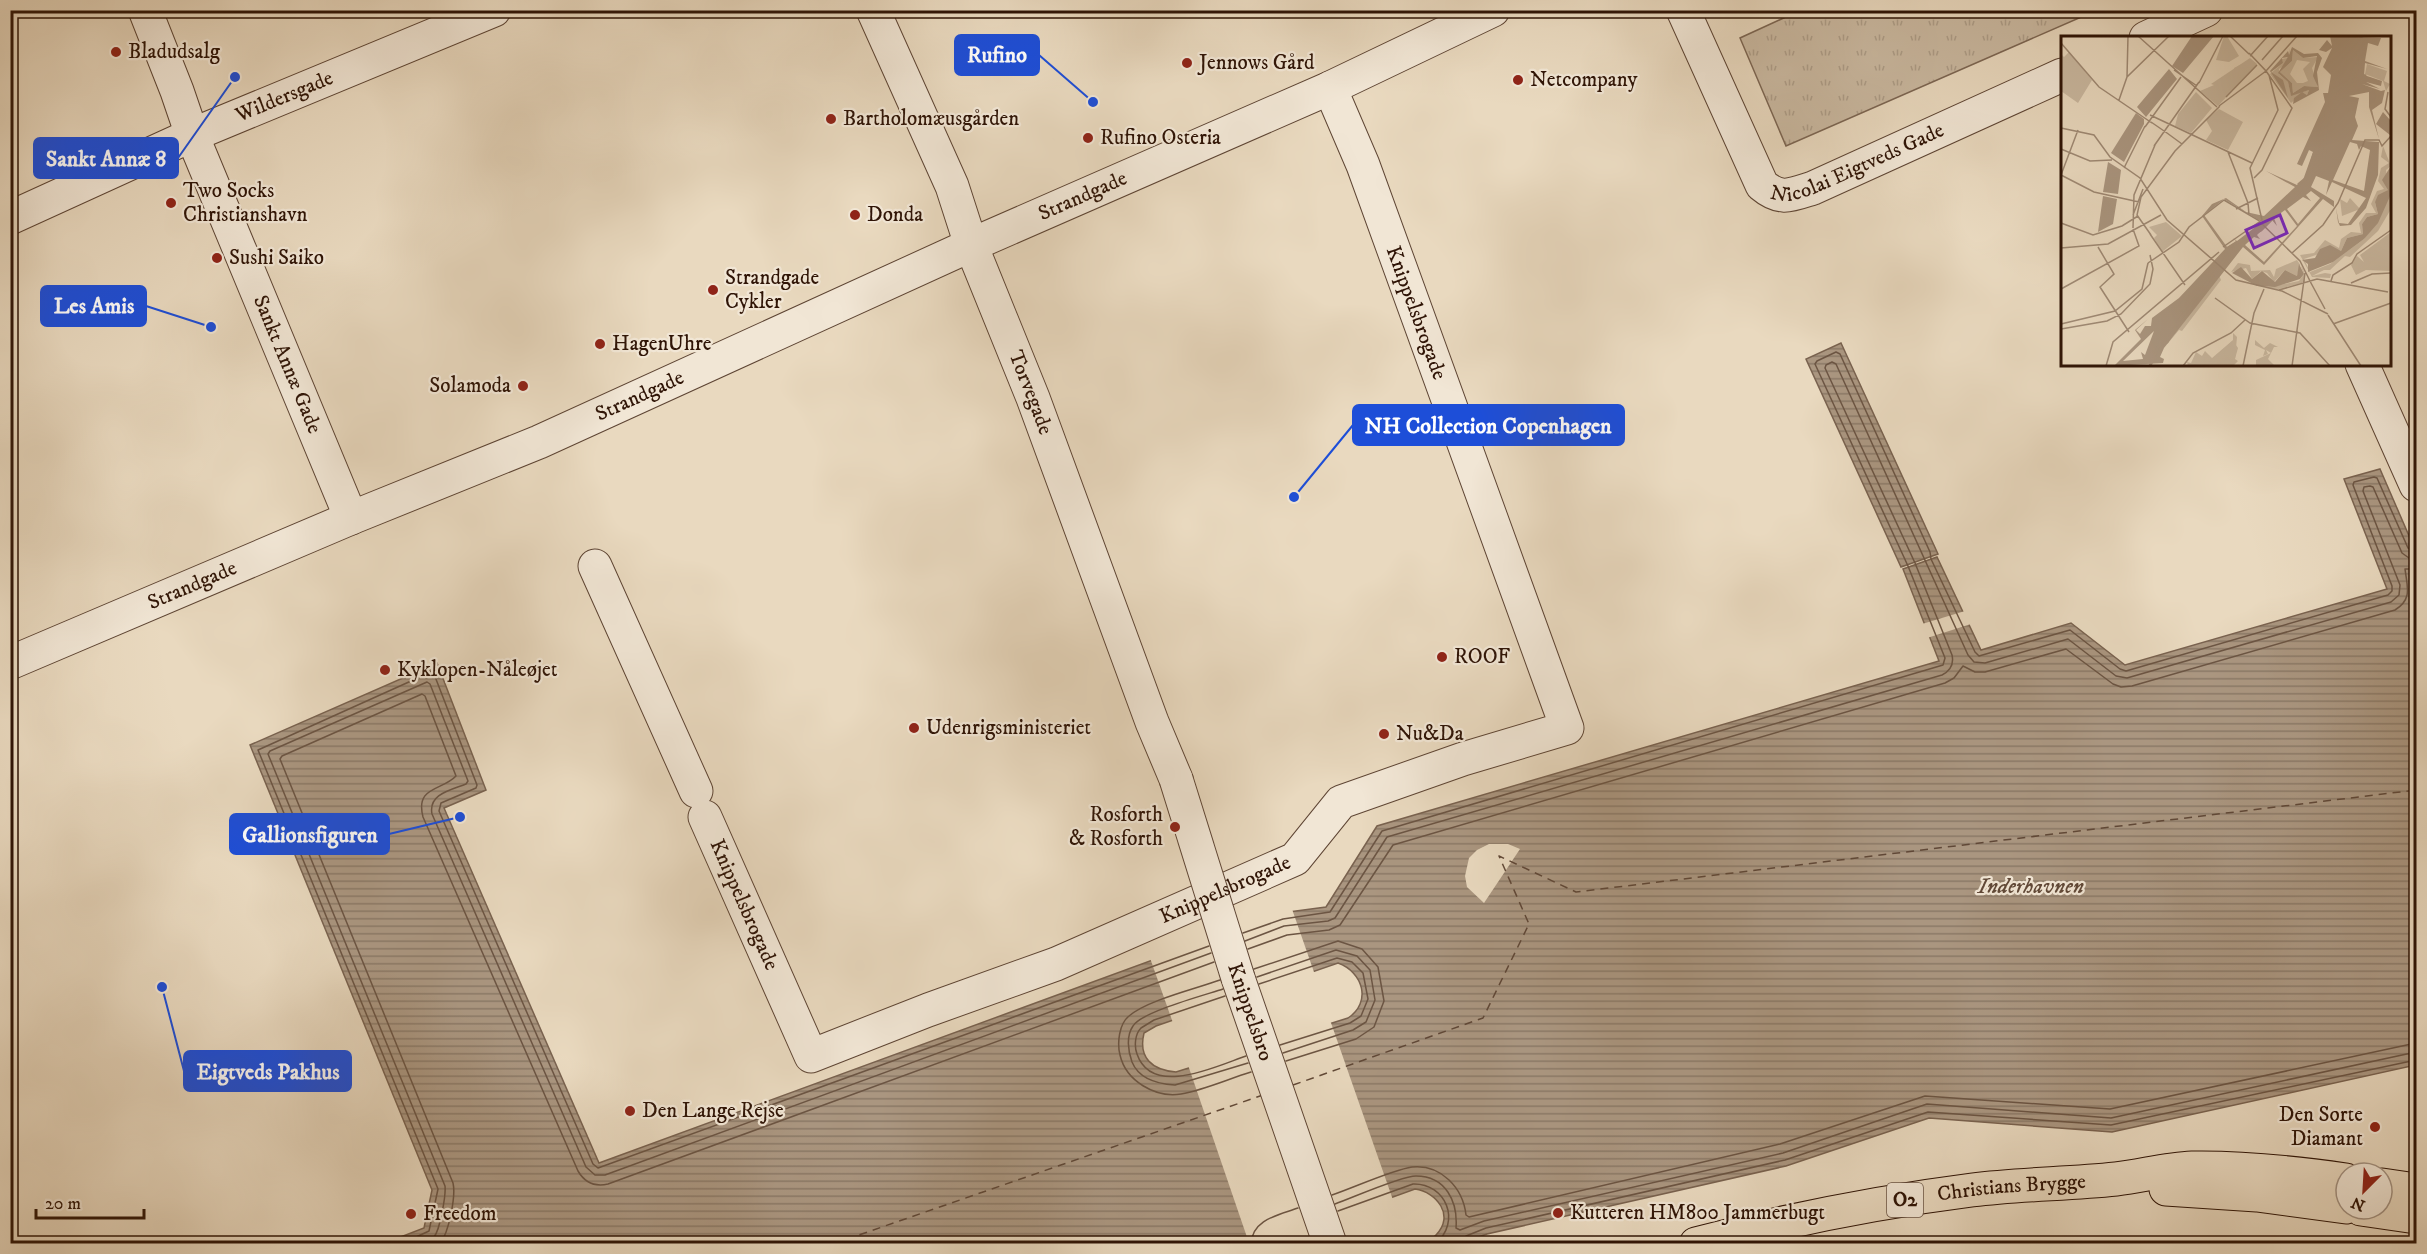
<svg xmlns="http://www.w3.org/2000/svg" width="2427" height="1254" viewBox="0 0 2427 1254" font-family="'IM FELL DW Pica',serif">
  <defs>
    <pattern id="grass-tufts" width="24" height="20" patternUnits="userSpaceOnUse" patternTransform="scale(1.5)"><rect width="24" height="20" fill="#c9b8a0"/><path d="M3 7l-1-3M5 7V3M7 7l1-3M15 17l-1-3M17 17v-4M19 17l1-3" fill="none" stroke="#ad9d88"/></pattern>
    <pattern id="water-rules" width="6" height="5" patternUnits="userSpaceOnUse" patternTransform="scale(1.5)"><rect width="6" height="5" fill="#aa9680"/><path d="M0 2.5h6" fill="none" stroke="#8b7967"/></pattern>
  </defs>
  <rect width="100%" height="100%" fill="#e9d9bf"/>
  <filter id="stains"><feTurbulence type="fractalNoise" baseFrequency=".00333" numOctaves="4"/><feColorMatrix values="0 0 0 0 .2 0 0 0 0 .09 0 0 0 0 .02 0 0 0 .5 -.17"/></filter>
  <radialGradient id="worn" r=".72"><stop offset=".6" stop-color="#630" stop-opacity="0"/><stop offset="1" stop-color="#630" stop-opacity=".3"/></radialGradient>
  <polygon fill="url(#grass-tufts)" stroke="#7c6653" stroke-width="1.5" points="1799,11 1799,10 2095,11 1786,146 1740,38"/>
  <g fill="url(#water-rules)" stroke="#79624f" stroke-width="1.5" fill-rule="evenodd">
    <polygon points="1841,343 1938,554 1901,567 1806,359"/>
    <path d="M2380,469L2416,552V1065L2112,1132L1929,1118L1786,1166L1487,1234L1461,1243H1419C1425,1241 1432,1240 1436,1235C1455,1216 1437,1192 1415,1189L1266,1243H385L424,1228L432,1190L250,745L437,663L486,790L444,808L599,1163L1281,913L1326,907L1377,826L1939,661L1903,569L1937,557L1981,650L2071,623L2125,665L2387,589L2344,479ZM1338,963C1363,972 1372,1002 1348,1018L1176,1072C1152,1070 1138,1058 1144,1033L1156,1026Z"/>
  </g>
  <g fill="#e9d9bf">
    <polygon points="1965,611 1971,624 1927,638 1922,624"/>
    <polygon points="1489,844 1508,844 1520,849 1484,903 1467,887 1465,876 1469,858 1477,850"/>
    <polygon points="1292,909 1315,975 1173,1023 1150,958 1280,910"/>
    <polygon points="1330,1020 1393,1200 1275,1244 1249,1243 1188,1065"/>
  </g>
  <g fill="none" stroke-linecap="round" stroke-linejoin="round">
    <g stroke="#6c5543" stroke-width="1.5">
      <polyline points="1243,933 1283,919 1330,912 1382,831 1943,665 1945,658 1908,566 1815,364 1817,361 1836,352 1840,354 1930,552 1931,559 1975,652 1979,656 2070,630 2120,669 2126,671 2388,595 2392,591 2392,586 2353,485 2354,482 2374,477 2377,478 2408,548 2416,552"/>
      <path d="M1245,941L1284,926L1328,921L1335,918L1387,837L1942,675C1950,671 1954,664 1952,655L1915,563L1825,368L1826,365L1832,362L1836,364L1968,655L1974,662L1985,663L2068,639L2116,676L2127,678L2391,602L2399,595L2400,585L2363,491L2364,487L2370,486L2373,487L2402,553L2409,558L2416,560"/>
      <path d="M1248,949L1287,935L1329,930L1340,925L1393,845L1945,683L1954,678L1963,666L1975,672H1985L2066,649L2113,684L2121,687L2132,686L2395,610C2413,599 2407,586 2405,569H2416"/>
      <polyline points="1254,969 1338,941 1362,949 1378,967 1384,1001 1374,1027 1356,1039 1286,1061"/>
      <polyline points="1257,977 1336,950 1357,956 1370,970 1375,1000 1366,1022 1353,1030 1283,1053"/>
      <path d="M1220,980C1195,989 1148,1000 1129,1016C1119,1024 1117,1043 1120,1055C1126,1081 1155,1098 1181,1094C1204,1090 1228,1079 1251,1072"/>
      <polyline points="1259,984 1337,958 1352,962 1363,973 1368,999 1361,1016 1350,1023 1280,1045"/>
      <path d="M1223,989C1205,995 1141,1012 1133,1026C1126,1036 1128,1051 1132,1062C1139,1079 1158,1084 1175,1085L1248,1063"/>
      <path d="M1225,996L1154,1020L1141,1028C1135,1034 1134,1046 1137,1054C1152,1098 1217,1066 1246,1056"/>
      <path d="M1332,1195C1353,1188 1392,1170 1412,1167C1441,1164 1463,1188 1466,1215L1469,1217L1780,1144L1925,1096L2110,1109L2416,1043"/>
      <path d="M1335,1204C1352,1198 1401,1176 1416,1176C1446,1176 1458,1202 1456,1228L1460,1230L1484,1221L1783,1153L1927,1104L2111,1118L2416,1052"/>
      <path d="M1338,1211L1413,1184C1446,1183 1462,1222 1435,1244"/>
      <polyline points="401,1244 429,1231 438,1189 258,750 431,672 434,674 477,785 476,788 441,803 439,811 593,1164 598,1168 1209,946"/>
      <path d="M421,1244C425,1242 430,1240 434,1237C440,1230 446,1195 445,1186L268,754L270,751L427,682L430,684L468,781L466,784C451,790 428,794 432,814L586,1167L595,1175H605L1211,953"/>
      <path d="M440,1244C449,1232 456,1196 453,1183L280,759L282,756L422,694L425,696L456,776C442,791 415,786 423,817L578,1171C585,1183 595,1187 608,1184L1214,962"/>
      <path d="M1251,1244C1252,1219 1279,1215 1298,1208"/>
      <polyline points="1462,1244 1466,1236 1486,1228 1785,1160 1928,1112 2111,1125 2416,1060"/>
    </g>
    <g stroke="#604837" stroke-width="1.5" stroke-dasharray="8 6" stroke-linecap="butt">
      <polyline points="1293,1085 1483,1018 1529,924 1499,856 1576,892 2416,790"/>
      <polyline points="833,1244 1263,1095"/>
    </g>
    <defs>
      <g id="minor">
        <path id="s1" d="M145,10L177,91L192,135L351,518"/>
        <path id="s2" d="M873,10L952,186L971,245L1033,398L1152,722L1176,779"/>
        <path id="s3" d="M1683,10L1762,185C1781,201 1791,195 1813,188L2062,75"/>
        <polyline points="2146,38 2206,10"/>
        <path id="s4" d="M10,218L192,135L494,10"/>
        <polyline points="2362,364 2416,485"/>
        <polyline points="595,566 696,791"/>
        <path id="s5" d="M10,663L351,518L539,442L971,245L1330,88L1493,10"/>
        <path id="s6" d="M705,817L811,1056L928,1010L1056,964L1295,859L1341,802L1463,759L1567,728L1363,165L1330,88"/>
        <polyline points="1238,978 1330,1244"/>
      </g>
      <g id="major">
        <polyline points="2382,1185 2416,1190"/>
        <polyline points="2166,1189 2257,1195 2346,1207"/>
        <polyline points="2361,1209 2416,1217"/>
        <path id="s7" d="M1696,1244C1787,1220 1878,1202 1972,1190C2020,1184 2068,1184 2116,1179C2142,1176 2166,1169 2192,1168C2243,1167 2296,1173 2346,1180"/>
      </g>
    </defs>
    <use href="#minor" stroke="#5e4534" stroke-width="35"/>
    <use href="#major" stroke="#2f1406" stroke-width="35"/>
    <use href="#minor" stroke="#f1e6d5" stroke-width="33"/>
    <use href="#major" stroke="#e9d9bf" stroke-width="33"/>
    <defs>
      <polyline id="minor-bridge" points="1176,779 1238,978"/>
    </defs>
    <use href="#minor-bridge" stroke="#5e4534" stroke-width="35" stroke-linecap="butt"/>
    <use href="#minor-bridge" stroke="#f1e6d5" stroke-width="33"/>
  </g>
  <g fill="#8f2418" stroke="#f1e6d5" stroke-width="2">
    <circle cx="116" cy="52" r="6"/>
    <circle cx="1187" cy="63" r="6"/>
    <circle cx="1518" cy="80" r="6"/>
    <circle cx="831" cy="119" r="6"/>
    <circle cx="1088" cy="138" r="6"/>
    <circle cx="171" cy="203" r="6"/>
    <circle cx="855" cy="215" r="6"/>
    <circle cx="217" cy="258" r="6"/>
    <circle cx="713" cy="290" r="6"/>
    <circle cx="600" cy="344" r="6"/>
    <circle cx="523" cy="386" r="6"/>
    <circle cx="1442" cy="657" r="6"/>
    <circle cx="385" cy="670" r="6"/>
    <circle cx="914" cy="728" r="6"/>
    <circle cx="1384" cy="734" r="6"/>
    <circle cx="1175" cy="827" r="6"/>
    <circle cx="630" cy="1111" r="6"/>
    <circle cx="2375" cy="1127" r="6"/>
    <circle cx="1558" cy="1213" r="6"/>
    <circle cx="411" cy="1214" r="6"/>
  </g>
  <g text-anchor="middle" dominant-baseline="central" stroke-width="4.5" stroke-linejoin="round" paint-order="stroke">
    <rect fill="#f1e6d5" stroke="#695344" stroke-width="1.5" x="1887" y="1183" width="36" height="34" rx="4.5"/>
    <g font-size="20" font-weight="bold" fill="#2f1406">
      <text x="1905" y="1200">O2</text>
    </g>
    <g font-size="21" fill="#2f1406" stroke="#f1e6d5" text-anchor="start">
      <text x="128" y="52">Bladudsalg</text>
      <text x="1199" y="63">Jennows Gård</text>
      <text x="1530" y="80">Netcompany</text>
      <text x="843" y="119">Bartholomæusgården</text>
      <text x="1100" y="138">Rufino Osteria</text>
      <text x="183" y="191">Two Socks<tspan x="183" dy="24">Christianshavn</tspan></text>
      <text x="867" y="215">Donda</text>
      <text x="229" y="258">Sushi Saiko</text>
      <text x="725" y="278">Strandgade<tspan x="725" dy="24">Cykler</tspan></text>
      <text x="612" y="344">HagenUhre</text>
      <text x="511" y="386" text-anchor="end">Solamoda</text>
      <text x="1454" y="657">ROOF</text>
      <text x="397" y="670">Kyklopen-Nåleøjet</text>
      <text x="926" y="728">Udenrigsministeriet</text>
      <text x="1396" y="734">Nu&amp;Da</text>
      <text x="1163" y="815" text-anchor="end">Rosforth<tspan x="1163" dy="24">&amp; Rosforth</tspan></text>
      <text x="642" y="1111">Den Lange Rejse</text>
      <text x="2363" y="1115" text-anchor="end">Den Sorte<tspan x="2363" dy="24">Diamant</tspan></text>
      <text x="1570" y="1213">Kutteren HM800 Jammerbugt</text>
      <text x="423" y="1214">Freedom</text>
    </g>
    <g font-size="21" fill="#2f1406" stroke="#f1e6d5">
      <text stroke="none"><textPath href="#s4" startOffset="300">Wildersgade</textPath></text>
      <text stroke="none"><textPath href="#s3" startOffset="296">Nicolai Eigtveds Gade</textPath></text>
      <text stroke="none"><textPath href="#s5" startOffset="1170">Strandgade</textPath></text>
      <text transform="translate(1416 313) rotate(70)">Knippelsbrogade</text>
      <text stroke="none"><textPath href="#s1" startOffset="382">Sankt Annæ Gade</textPath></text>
      <text stroke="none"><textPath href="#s2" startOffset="414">Torvegade</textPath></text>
      <text stroke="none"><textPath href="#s5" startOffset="684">Strandgade</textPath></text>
      <text stroke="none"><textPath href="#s5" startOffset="198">Strandgade</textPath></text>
      <text stroke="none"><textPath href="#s6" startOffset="708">Knippelsbrogade</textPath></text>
      <text stroke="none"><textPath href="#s6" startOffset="96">Knippelsbrogade</textPath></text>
      <text transform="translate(1250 1012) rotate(71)">Knippelsbro</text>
      <text stroke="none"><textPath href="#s7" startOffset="321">Christians Brygge</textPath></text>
    </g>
    <g font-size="22" font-style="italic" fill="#604837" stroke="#f1e6d5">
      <text x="2031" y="886">Inderhavnen</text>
    </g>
  </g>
  <g transform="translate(2061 36)">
    <rect width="330" height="330" fill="#e9d9bf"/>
    <path d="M229,12L227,26L218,33V38L227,46L230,59L248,54L246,59L242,57L230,67L209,38L222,27L221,23L226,22ZM232,14L242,22L257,21L251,32L257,51L243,50L232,57L231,47L219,36L231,25ZM236,24L249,26L242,33L247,45L242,47H236L229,38ZM189,22L196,28L157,70L139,55L153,49L150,48ZM306,28L326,35L323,45L329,48L325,55L322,45L304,38ZM135,56L151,72L130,97L114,90L117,78ZM158,73L182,86L167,114L145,104L151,95L145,84ZM322,110L330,130L325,134L327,154L314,166L317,178L306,181L301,188L302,198L286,202L280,215L273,213L243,223L249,236L269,228L303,203L330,158V173L317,195L289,221L284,220L269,234H263L251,240L264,237L270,238L269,242L251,241L239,219L253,217L264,204L278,212L280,203L290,196L300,197L298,187L305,177H315L310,168L316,155L323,153L317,145L320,132L328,127L320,121ZM105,186L121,200L101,216L93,202L96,199L88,191ZM236,224L242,233L244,239V246L218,253L204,252L238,245L243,238L239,228L236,240L224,234L213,246L206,237L200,235L191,243L185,232L170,236L177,227L189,229L190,235L209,234L213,241L215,233ZM158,239L160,244L121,295L118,294L103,312ZM172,297L176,301L174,323L177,325L172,330H127L126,326L130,327L135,316L141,320L144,315L151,322L172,304ZM194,304L203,312L209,307L217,311H213L207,323L213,329L195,330V324L210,317L205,314L207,318L202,320L204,314L194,309Z" fill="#c9b8a0" fill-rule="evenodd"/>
    <path d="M187,23L186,32L179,31L185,33L184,38L194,29L192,25L196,29L163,62L169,41H183V34L178,33L175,38L173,32L181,28L186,31ZM172,305L177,312L172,330L156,327L159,316Z" fill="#c9b8a0"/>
    <path d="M163,0H166L178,20L168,26L155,24ZM8,16L31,44L17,67L0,55V18L3,21Z" fill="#c9b8a0"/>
    <path d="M289,162L299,173L281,180L279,163L286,167ZM330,196V235L305,234L295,239L290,229L296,220L303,226L299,219Z" fill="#c9b8a0"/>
    <path d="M131,0H153L122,37L111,30ZM269,0L320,2L317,10L307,7L304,25L326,33L304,27L303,39L321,45L320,50L305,46L319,53L301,48L320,55L324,54L321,67L311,74L318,103L308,71V56L288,60L298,62L294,81L297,90L291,104L318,106L317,139L305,172L290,189L279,190L277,186L275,172L278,187L287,188L305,162L271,146L265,159L268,145L255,140L250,151L273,165V171L262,163L203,229L182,211L103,312L99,321L103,323L102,327L53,330L80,303L74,294L87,283L75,294L79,298L84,290H90L91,282L118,262L164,213L141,180L151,168L165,162L185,176L203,180L234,151L205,135L236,149L242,144L252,116L248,114L241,130L236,128L264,66L262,57H267L270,39L262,31L271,12L265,16L258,14L266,4L271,10ZM289,106L296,108L298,114L300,110L309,114L303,155L272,144ZM250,155L259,162L237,188L226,173L242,161L250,165L245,159ZM163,163L201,186L176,205L172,202L175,205L166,211L143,179ZM224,174L236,190L203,226L184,209L193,201L199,203L196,199L211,184L216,190L213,182ZM93,295L84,319L80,316L82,323L62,325ZM231,11L243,18L257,17L261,22L256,36L258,54L232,68L233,62L241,56L246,59L248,54L230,60L227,46L217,37L227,21L221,22L222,27L210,36L222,44L227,62L209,35L227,15L228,19ZM232,14L242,22L256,20L252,40L257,51L243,50L232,57L231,47L219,36L231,25ZM108,33L116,43L85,81L76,71ZM322,76L330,85L329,99L315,88ZM75,77L83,83V88L63,126L50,117ZM47,126L60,134L57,158L42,156ZM330,130V158L317,187L303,203L272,226L247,236V228L241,224L254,222L259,213L269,209L280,215L286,202L302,198L301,188L306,181L317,178L314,166L317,159L327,154L321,144ZM42,160L56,163L52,188L37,196ZM238,228L243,238L239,243L214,251L196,250L171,237L180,231L191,243L201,235L214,246L224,234L236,240Z" fill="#aa9680" fill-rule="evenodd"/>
    <path fill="none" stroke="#aa9680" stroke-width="3" d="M275,54L291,0M272,59L290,0M265,85L274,58M247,142L263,93M245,144L263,86M89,330L98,309L106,306L119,283L168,218L167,212L200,194L239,155L238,148L263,127L266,65L282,48L305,40L299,39L300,0"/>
    <path fill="none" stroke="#9f8a75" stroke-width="1.5" d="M77,0L156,71M169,0L188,18M0,7L38,51L91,87M189,20L207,0M201,24L222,0M113,34L136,50M66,41L67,0M138,47L162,0M327,56L324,73L330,81M165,61L196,29M58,64L66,41L108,0M158,70L205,35L188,17M89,79L191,127M90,86L106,97M84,91L120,41M0,92L33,99L49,121L79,142L106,184L175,244L221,255L267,278M106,97L121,108M93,110L138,46M0,113L29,125L51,124M167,116L187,167L188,179M63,132L84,90M0,139L33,156L78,166M0,139L17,94M193,142L201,134L231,72L205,35L236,0M163,164L197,184L239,225L251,249M175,173L197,162M72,179L82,153M0,187L32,199L61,190L77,180M72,192L73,159L94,109M89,198L124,249M90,199L76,179L80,161L114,115L159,70M37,211L53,238L39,251L68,296M162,211L201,184L189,132L217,74L208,39M0,212L47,208L100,179M231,217L262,189L277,167L304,104H318L321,110L330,100M87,227L118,206L128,191L163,164M270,245L272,239L291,227L296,218L330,194M250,247L264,273M290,247L311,238L330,237M0,253L78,210L72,193M218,254L256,243L327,256M154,262L189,287L239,297L269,330M267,279L300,330M0,288L54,275L81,253L87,227M272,288L330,267M0,293L46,285L60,278L89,248L92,233L89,219M45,330L52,306L158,216M122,330L132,317L170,297L184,284M182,330L193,277L203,253M231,330L244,237"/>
    <path fill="#7b2cbf" fill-opacity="0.15" stroke="#7b2cbf" stroke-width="3" d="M219,179L226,197L193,212L185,194Z"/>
    <rect width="330" height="330" fill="none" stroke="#2f1406" stroke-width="3"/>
  </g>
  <path fill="none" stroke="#1d4ed8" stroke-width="2" d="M1093 102L1039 55M235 77L178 158M211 327L146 306M1294 497L1353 425M460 817L389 834M162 987L184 1071"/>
  <g fill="#1d4ed8" stroke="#f1e6d5" stroke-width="2">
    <circle cx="1093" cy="102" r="6"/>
    <circle cx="235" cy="77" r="6"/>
    <circle cx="211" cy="327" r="6"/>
    <circle cx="1294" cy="497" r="6"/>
    <circle cx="460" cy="817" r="6"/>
    <circle cx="162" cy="987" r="6"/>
  </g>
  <g fill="#1d4ed8" stroke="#1d4ed8" stroke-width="2">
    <rect x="955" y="35" width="84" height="40" rx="6"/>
    <rect x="34" y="138" width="144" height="40" rx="6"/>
    <rect x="41" y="286" width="105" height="40" rx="6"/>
    <rect x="1353" y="405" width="271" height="40" rx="6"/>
    <rect x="230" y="814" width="159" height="40" rx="6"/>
    <rect x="184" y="1051" width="167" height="40" rx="6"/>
  </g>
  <g font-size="22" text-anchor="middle" font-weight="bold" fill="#fff">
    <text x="997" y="62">Rufino</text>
    <text x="106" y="166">Sankt Annæ 8</text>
    <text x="94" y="313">Les Amis</text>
    <text x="1488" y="433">NH Collection Copenhagen</text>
    <text x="310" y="842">Gallionsfiguren</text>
    <text x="268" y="1079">Eigtveds Pakhus</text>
  </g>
  <rect width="2427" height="1254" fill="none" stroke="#e9d9bf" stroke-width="36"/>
  <rect x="12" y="12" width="2403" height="1230" fill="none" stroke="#2f1406" stroke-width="3"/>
  <rect x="18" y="18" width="2391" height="1218" fill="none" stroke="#2f1406" stroke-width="1.5"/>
  <g transform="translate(2364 1191) rotate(204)"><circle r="28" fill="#f1e6d5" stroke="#a39282" stroke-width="1.5"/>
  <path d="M0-4.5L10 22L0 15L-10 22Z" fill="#8f2418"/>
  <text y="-9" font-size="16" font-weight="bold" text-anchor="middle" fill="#2f1406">N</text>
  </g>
  <path d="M36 1209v9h108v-9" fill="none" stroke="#2f1406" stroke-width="3"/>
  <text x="45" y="1209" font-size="18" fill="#2f1406" stroke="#f1e6d5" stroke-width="4.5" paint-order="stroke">20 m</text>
  <rect width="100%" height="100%" filter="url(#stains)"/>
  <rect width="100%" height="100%" fill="url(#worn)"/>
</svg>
